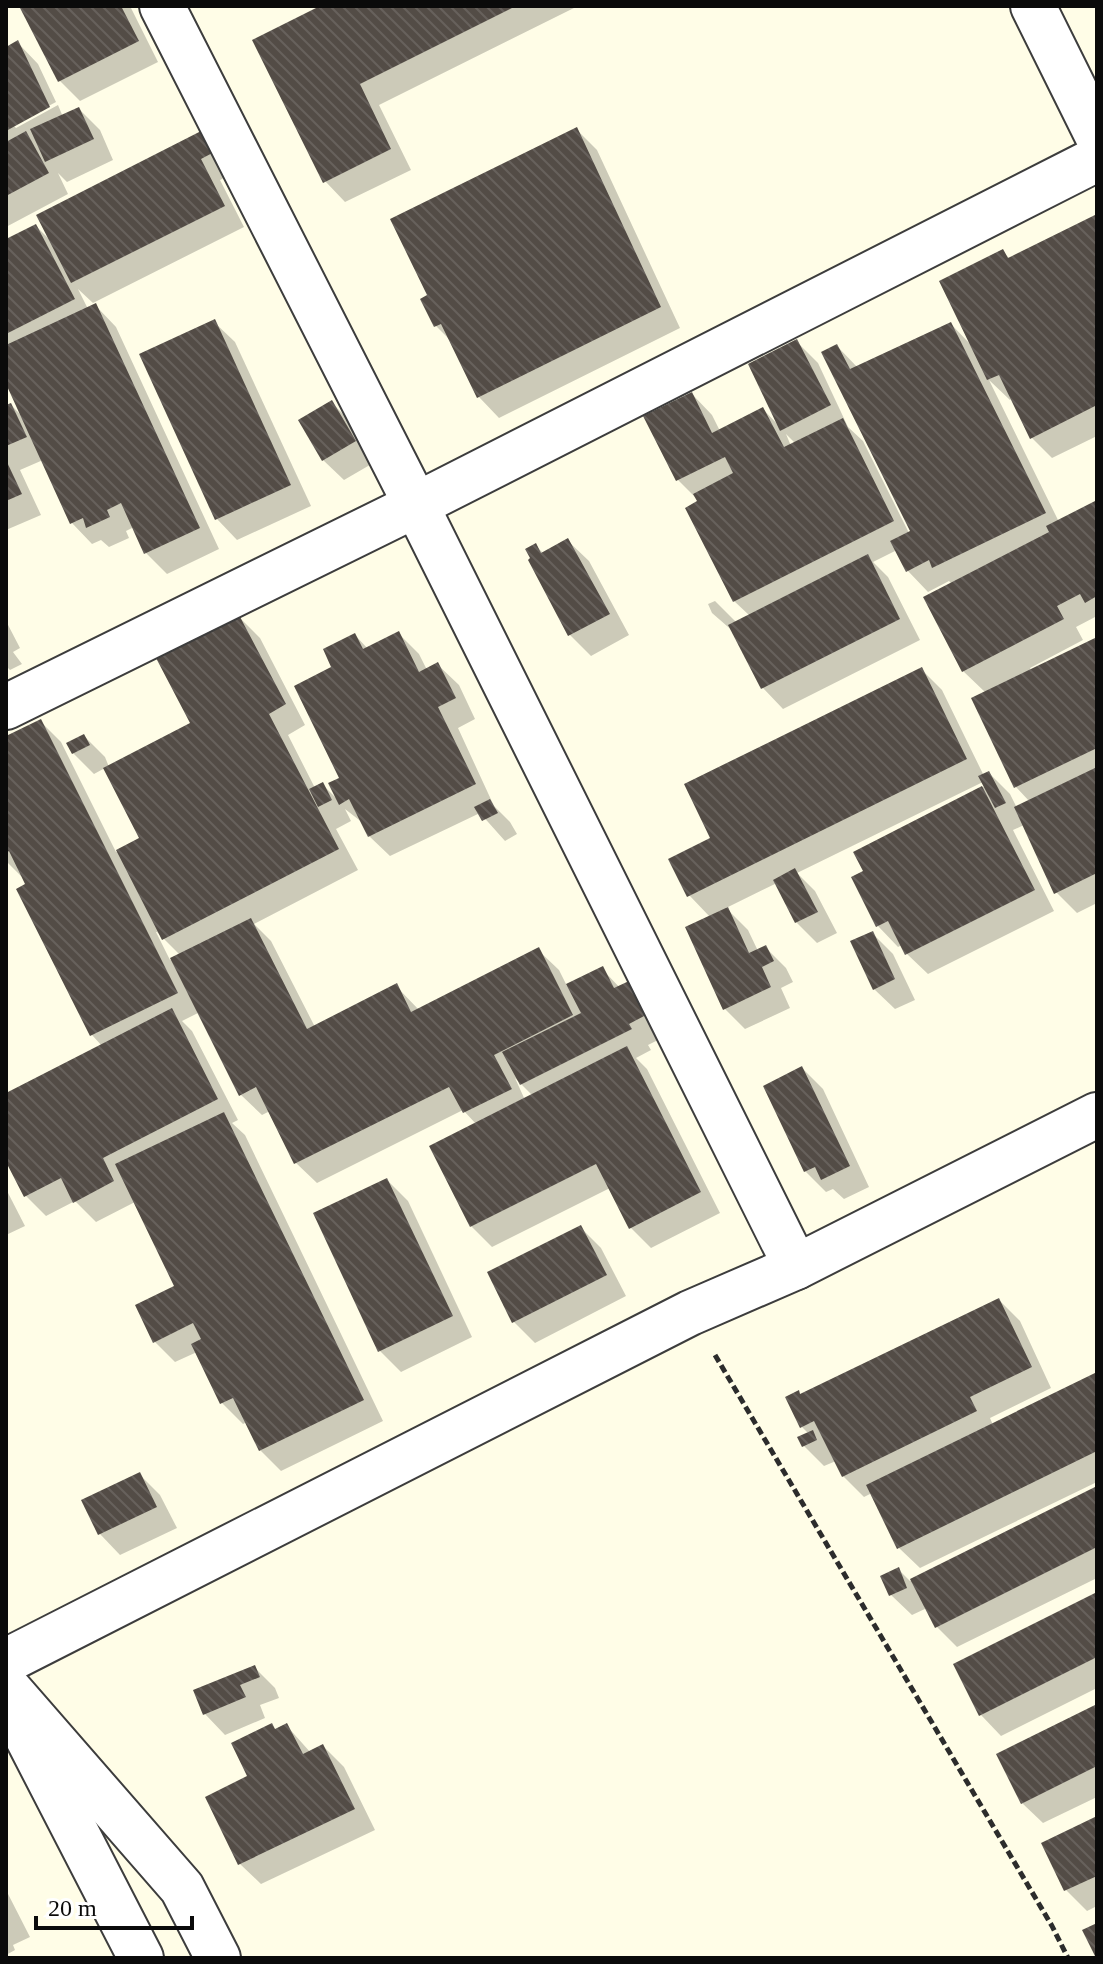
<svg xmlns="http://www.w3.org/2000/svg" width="1103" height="1964" viewBox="0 0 1103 1964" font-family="'Times New Roman',serif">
  <defs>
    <pattern id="building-back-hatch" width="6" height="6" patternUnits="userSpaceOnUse" patternTransform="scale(2)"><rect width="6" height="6" fill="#534c46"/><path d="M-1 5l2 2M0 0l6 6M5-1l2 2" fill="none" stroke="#67615c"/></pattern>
  </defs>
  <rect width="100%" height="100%" fill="#fffde7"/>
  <g fill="#0003" fill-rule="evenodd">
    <polygon points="22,6 130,6 158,62 80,101 59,80"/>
    <polygon points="324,6 578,6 379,105 411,170 345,202 325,181"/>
    <polygon points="18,43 38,64 56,102 13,125 16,128 58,105 63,117 79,109 100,130 113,160 67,182 58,173 68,194 6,227 6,144 8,143 6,141 6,49"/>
    <polygon points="576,129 597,150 680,328 499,418 479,397 452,342 436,326 423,300"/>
    <polygon points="206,131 237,171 220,180 244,227 93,303 78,289 88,309 96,306 116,327 219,549 167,574 146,553 134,527 126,531 129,538 109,547 101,540 92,544 72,523 43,460 20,470 41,515 6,530 6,408 11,405 23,417 6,379 6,242 36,226 49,239"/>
    <path d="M1097,216V436L1052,458L1031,437L1012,398L1010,400L989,380L1059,522L1097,502V616L1076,627L1083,640L1030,668L1032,671L1097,639V903L1077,913L1056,892L1024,825L1013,830L1054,911L928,974L907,954L902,945L898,947L878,926L865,872L855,853L985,786L983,782L797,873L815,891L837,933L817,943L796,922L777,883L726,908L748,930L758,951L765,947L786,968L793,982L781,988L790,1008L745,1029L724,1008L710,917L689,895L713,839L921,669L942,690L984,776L989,773L1010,794L1017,808L1030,802L1016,787L986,693L963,671L952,584L949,581L928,592L908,571L897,550L873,562L888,577L920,640L783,709L763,688L735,633L712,613L708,604L715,601L737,623L750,616L734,601L700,502L678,480L692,394L712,415L720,431L763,409L779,426L797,342L818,363L848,427L863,441L909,533H914L837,346L858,368L951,324L971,345L1003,252L1010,259ZM786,434L796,444L791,446Z"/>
    <polygon points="214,322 235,342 311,506 237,540 217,519"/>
    <polygon points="332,403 352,423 375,462 344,480 323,460"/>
    <polygon points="568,541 589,561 629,635 591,656 570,635 536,546 544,554"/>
    <path d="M239,617L260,638L305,725L288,735L315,788L322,784L338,800L341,778L334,668L355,635L368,649L399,634L419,654L427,670L438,665L459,685L475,719L458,728L494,806L510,822L517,834L505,841L480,813L390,856L369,836L363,823L345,809L351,821L336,829L358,870L254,924L271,941L315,1027L396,986L419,1010L538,950L559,970L567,986L602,969L666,1036L648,1045L651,1050L636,1058L647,1069L720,1213L651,1248L630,1227L610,1188L492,1247L471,1226L477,1125L463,1110L317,1183L296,1163L270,1111L262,1115L241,1095L200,1012L182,1021L192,1031L238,1120L232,1123L245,1135L383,1421L281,1471L260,1450L247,1422L243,1424L222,1403L197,1352L175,1362L155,1342L176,1287L135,1202L96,1222L75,1201L46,1216L25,1195L6,1158V1095L102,1046L92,1035L23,875L21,876L6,861V738L40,721L61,742L116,852L142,839L105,768L94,774L73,753L84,736L105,757L109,767L193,724ZM156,932H157L180,955L170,960ZM515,1078L533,1096L525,1100Z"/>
    <polygon points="6,621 20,648 13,652 22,664 10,670 6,666"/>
    <polygon points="872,933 893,954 915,1000 895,1009 874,989"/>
    <polygon points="802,1068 823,1089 869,1187 844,1199 833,1189 826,1192 805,1171"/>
    <polygon points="387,1180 408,1201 472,1337 401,1372 380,1351"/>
    <polygon points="6,1189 25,1226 6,1235"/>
    <polygon points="581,1228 601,1248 626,1296 535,1343 514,1322 490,1273"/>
    <polygon points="999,1300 1020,1321 1051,1388 990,1418 993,1425 1097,1374 1097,1482 920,1568 899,1548 872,1493 864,1497 843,1476 836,1461 824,1466 803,1445 809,1434 802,1427 801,1396"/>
    <polygon points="139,1474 160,1495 177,1528 120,1555 100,1534"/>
    <polygon points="1097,1488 1097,1578 957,1647 937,1627 927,1608 912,1615 891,1595 898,1569 910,1581"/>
    <polygon points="1097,1594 1097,1688 1001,1736 981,1715"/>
    <polygon points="254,1667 275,1688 279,1698 260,1705 265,1718 225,1735 205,1714 195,1691"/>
    <polygon points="1097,1706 1097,1797 1043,1823 1022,1803"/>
    <polygon points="286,1725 311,1753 323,1746 344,1767 375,1830 261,1884 240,1864 250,1777 276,1730"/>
    <polygon points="1097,1818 1097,1906 1087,1911 1066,1890"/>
    <polygon points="6,1890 30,1937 13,1945 15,1950 6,1955"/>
  </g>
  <g fill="url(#building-back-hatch)">
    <polygon points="19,6 121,6 139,41 58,82"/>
    <polygon points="320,6 516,6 360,84 391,149 323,183 252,40"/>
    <polygon points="18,40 50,107 6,131 6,47"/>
    <polygon points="79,107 94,139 45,162 30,129"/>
    <polygon points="577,127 661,307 477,398 441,324 434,327 420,299 427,295 390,219"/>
    <polygon points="207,128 218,150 201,159 225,206 71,283 36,215"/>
    <polygon points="26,131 49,173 6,196 6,142"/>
    <polygon points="1097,214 1097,405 1030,439 999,375 987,380 939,281 1003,249 1008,258"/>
    <polygon points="36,224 75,299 6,334 6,239"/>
    <polygon points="96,303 200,528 144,554 121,503 107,510 110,517 86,528 83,518 70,524 6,384 6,345"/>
    <polygon points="215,319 291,485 215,520 139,354"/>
    <polygon points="951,322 1046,513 932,568 929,560 906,572 890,541 910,531 821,352 837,344 850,369"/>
    <polygon points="797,339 831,405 780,431 748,364"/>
    <polygon points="692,392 712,433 763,407 784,447 843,418 894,521 733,602 685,508 697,501 693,494 733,473 725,457 676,481 643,416"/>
    <polygon points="332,400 356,441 322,461 298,420"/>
    <polygon points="11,403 27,437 6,446 6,405"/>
    <polygon points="6,460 22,494 6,501"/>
    <polygon points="1097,500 1097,596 1085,603 1080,594 1057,606 1064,619 962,672 923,597 1049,532 1046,526"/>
    <polygon points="568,538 610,614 568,636 528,560 530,558 525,549 536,543 541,553"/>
    <polygon points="868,554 900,619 761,689 728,625"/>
    <polygon points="239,615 286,704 269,714 339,849 162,940 116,850 139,838 103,768 190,723 156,658"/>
    <polygon points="399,631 419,672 438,662 456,698 438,707 476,784 368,837 349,799 339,805 328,783 339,778 294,686 331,667 323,649 355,633 363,649"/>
    <polygon points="1097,637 1097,748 1014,788 971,698"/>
    <polygon points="922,667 967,759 687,897 668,859 710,838 684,784"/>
    <polygon points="41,719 178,993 90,1036 16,889 25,884 9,851 6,853 6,736"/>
    <polygon points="84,734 90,745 72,754 66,743"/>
    <polygon points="1097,767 1097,873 1054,894 1014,807"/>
    <polygon points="989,771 1006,803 995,808 978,776"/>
    <polygon points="323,782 332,800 318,807 309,789"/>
    <polygon points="982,786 1035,890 905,955 888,921 876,927 851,877 863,871 853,852"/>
    <polygon points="490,799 498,813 482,821 474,807"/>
    <polygon points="795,868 818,912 795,923 773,880"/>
    <polygon points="728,907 749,953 766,945 774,961 762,967 771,987 723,1010 685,927"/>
    <polygon points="251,918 307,1029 397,983 411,1012 539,947 573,1015 494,1055 512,1089 463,1113 449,1087 294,1164 256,1087 239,1096 170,958"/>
    <polygon points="873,931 895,979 873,990 850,941"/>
    <polygon points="603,966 614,988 629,981 646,1015 629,1024 632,1029 520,1085 502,1052 581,1013 566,984"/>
    <polygon points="172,1008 218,1099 103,1158 114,1181 73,1203 61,1178 24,1197 6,1162 6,1093"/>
    <polygon points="627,1046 701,1192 629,1229 596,1164 470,1227 429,1146"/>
    <polygon points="802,1066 850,1166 821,1180 815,1167 804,1172 763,1086"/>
    <polygon points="224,1112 364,1400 259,1451 233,1398 220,1404 191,1344 201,1339 193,1323 153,1343 135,1305 174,1286 115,1164"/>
    <polygon points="387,1178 453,1316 378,1352 313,1213"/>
    <polygon points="581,1225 607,1275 512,1323 487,1272"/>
    <polygon points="999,1298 1032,1367 970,1397 977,1411 842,1477 814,1421 800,1428 785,1397 799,1390 800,1394"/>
    <polygon points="1097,1372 1097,1451 897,1549 866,1485"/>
    <polygon points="813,1430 817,1440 802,1447 797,1437"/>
    <polygon points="140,1472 157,1507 98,1535 81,1500"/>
    <polygon points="1097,1486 1097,1547 935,1628 910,1579"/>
    <polygon points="899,1567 907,1588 889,1596 880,1576"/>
    <polygon points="1097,1592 1097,1657 979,1716 953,1664"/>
    <polygon points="255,1665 260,1677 240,1685 246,1697 203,1715 193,1690"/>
    <polygon points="1097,1704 1097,1766 1021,1804 996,1754"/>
    <polygon points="272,1723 275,1729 287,1723 303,1754 323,1744 355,1809 238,1865 205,1797 247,1776 231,1743"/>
    <polygon points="1097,1816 1097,1876 1064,1891 1041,1843"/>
    <polygon points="1097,1923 1097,1958 1096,1958 1082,1930"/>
  </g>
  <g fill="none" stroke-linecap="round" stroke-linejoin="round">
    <defs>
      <g id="minor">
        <polyline points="162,6 416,505 796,1267"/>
        <polyline points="1033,6 1097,135"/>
        <polyline points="6,707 416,505 1097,159"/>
        <polyline points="6,1661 690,1313 796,1267 1097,1115"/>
        <polyline points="6,1686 182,1888 218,1958"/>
        <polyline points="25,1733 141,1958"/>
      </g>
    </defs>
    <use href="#minor" stroke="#3d3d3d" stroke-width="48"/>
    <polyline stroke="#2c2c2c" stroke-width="5" stroke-dasharray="8 4" stroke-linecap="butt" points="715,1355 1052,1926 1068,1958"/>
    <use href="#minor" stroke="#fff" stroke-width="44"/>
  </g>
  <rect width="1103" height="1964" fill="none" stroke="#0a0a0a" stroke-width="16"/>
  <path d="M36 1916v12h156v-12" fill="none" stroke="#0a0a0a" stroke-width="4"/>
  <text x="48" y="1916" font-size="24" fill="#0a0a0a" stroke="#ffffff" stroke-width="6" paint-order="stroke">20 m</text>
</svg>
